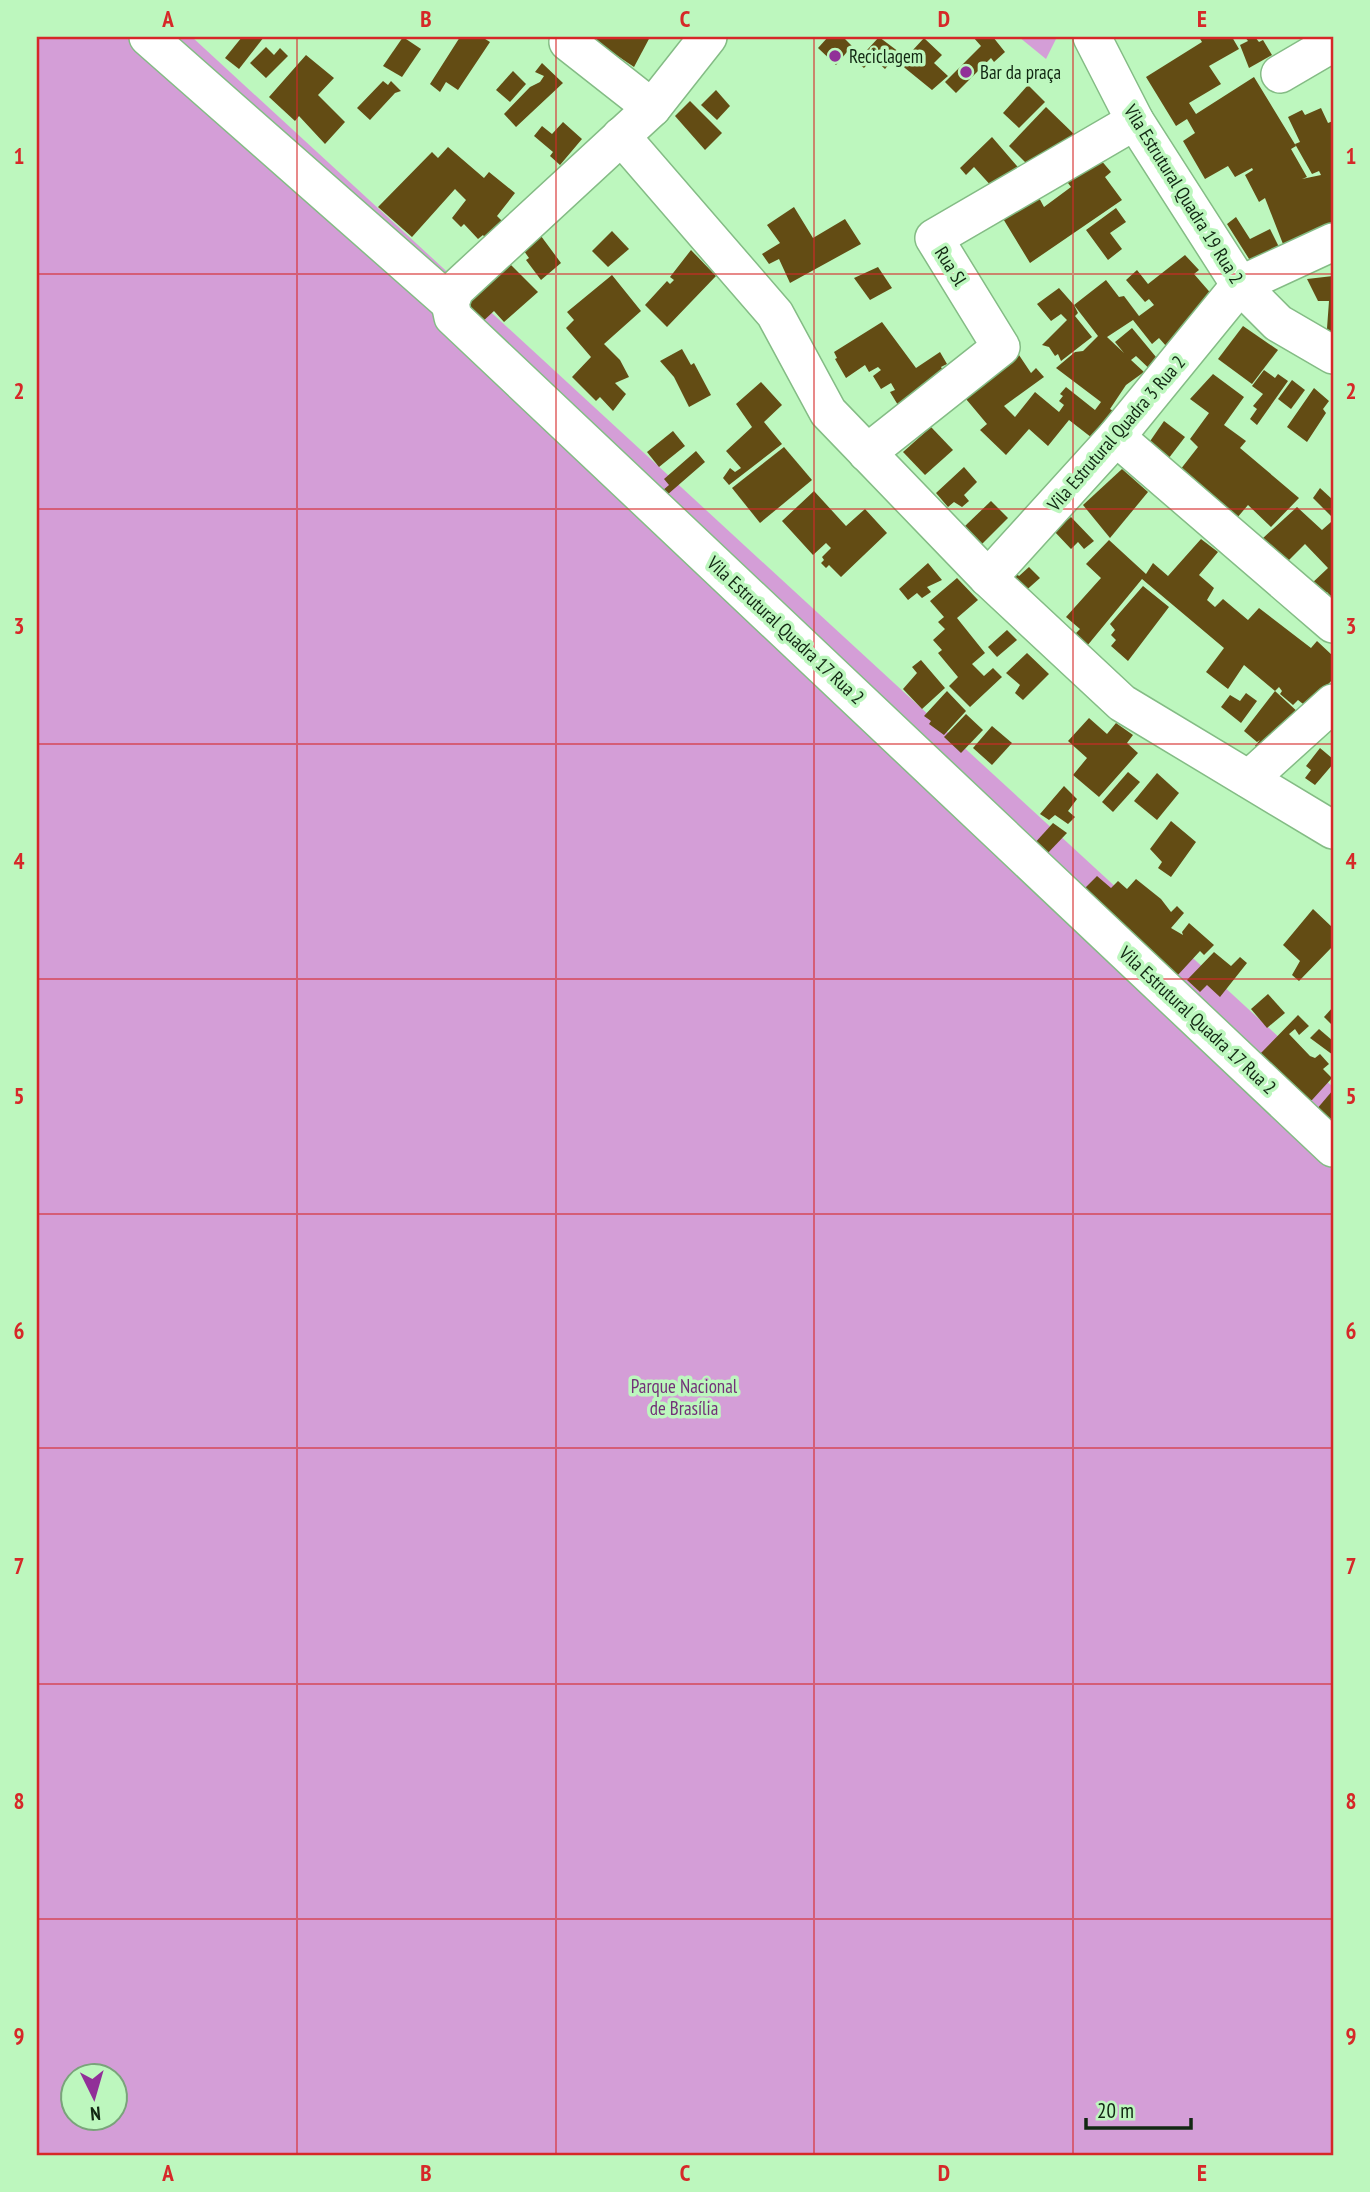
<svg xmlns="http://www.w3.org/2000/svg" width="1370" height="2192" viewBox="0 0 1370 2192" font-family="'PT Sans Narrow',sans-serif">
  <rect width="100%" height="100%" fill="#bdf7be"/>
  <g fill="#d49ed7" fill-rule="evenodd">
    <path d="M37,37H192L1333,1087V2155H37ZM74,2076H116V2118H74Z"/>
    <polygon points="1019,37 1057,37 1046,59"/>
  </g>
  <g fill="#634c14">
    <polygon points="242,37 264,37 239,69 225,58"/>
    <polygon points="403,37 421,49 402,77 383,66"/>
    <polygon points="460,37 482,37 490,42 458,90 446,82 440,92 430,84"/>
    <polygon points="596,37 650,37 634,67 594,40"/>
    <polygon points="828,37 843,37 852,46 836,65 818,48"/>
    <polygon points="879,37 899,52 885,69 873,58 864,68 856,62"/>
    <polygon points="973,37 993,37 1005,52 994,62 991,58 956,93 945,82 981,46"/>
    <polygon points="1199,37 1232,37 1239,49 1209,66 1221,84 1189,103 1196,114 1254,77 1296,146 1291,149 1307,177 1302,179 1321,175 1319,171 1312,174 1295,144 1300,142 1288,117 1302,110 1305,115 1321,108 1328,123 1333,121 1333,226 1283,244 1265,198 1259,202 1245,175 1253,170 1252,168 1235,177 1228,166 1205,179 1183,141 1195,133 1187,119 1176,126 1146,77 1202,42"/>
    <polygon points="1245,37 1255,37 1259,42 1263,40 1272,55 1249,68 1240,45 1248,41"/>
    <polygon points="924,38 942,55 934,63 948,76 932,90 900,64"/>
    <polygon points="266,47 274,55 280,48 288,56 266,78 250,63"/>
    <polygon points="306,55 334,78 318,95 345,122 325,144 299,116 295,121 269,97"/>
    <polygon points="542,63 563,83 516,127 504,114 530,87 540,82 544,76 535,72"/>
    <polygon points="513,71 526,84 510,102 496,90"/>
    <polygon points="383,81 388,85 391,81 401,91 395,93 370,120 357,108"/>
    <polygon points="1028,85 1045,102 1019,128 1003,113"/>
    <polygon points="716,90 730,106 717,120 701,105"/>
    <polygon points="690,101 722,133 705,150 675,116"/>
    <polygon points="1046,107 1077,137 1032,169 1009,146"/>
    <polygon points="563,122 582,139 560,165 550,156 553,152 534,136 542,126 552,134"/>
    <polygon points="992,137 1022,172 994,189 974,167 966,175 960,168"/>
    <polygon points="448,147 484,178 489,172 515,193 497,216 505,224 489,243 483,235 478,239 464,224 461,227 452,218 466,200 455,189 412,237 378,207 432,152 438,158"/>
    <polygon points="1100,159 1111,172 1105,177 1122,200 1030,263 1002,217 1038,196 1044,207 1071,187 1065,179"/>
    <polygon points="794,207 813,238 845,219 861,244 790,283 779,259 769,264 762,254 780,243 767,225"/>
    <polygon points="1116,208 1126,222 1110,233 1122,249 1108,260 1086,230"/>
    <polygon points="1236,217 1250,239 1270,229 1279,247 1251,262 1227,224"/>
    <polygon points="612,231 629,249 608,267 592,251"/>
    <polygon points="541,236 561,263 541,280 526,260 529,258 524,251"/>
    <polygon points="691,250 716,276 667,327 645,305 667,281 670,284 674,280 670,277"/>
    <polygon points="1185,255 1199,270 1194,274 1214,297 1167,347 1159,338 1152,344 1133,320 1107,337 1124,353 1115,342 1132,328 1156,357 1160,354 1156,375 1136,356 1131,360 1144,372 1126,385 1110,409 1115,412 1096,441 1069,420 1048,446 1029,429 1006,455 980,430 987,424 966,399 1019,355 1031,373 1036,368 1044,377 1004,406 1015,417 1035,392 1059,412 1064,405 1059,401 1063,396 1060,394 1066,387 1095,410 1101,402 1056,368 1075,352 1083,351 1098,336 1074,305 1106,280 1119,297 1124,296 1139,316 1154,305 1149,299 1145,302 1126,280 1137,270 1148,284"/>
    <polygon points="509,263 538,292 504,322 494,311 480,324 464,306"/>
    <polygon points="878,267 892,288 870,300 854,278"/>
    <polygon points="612,275 641,311 604,344 620,360 629,377 615,383 626,394 613,411 600,397 596,401 572,377 591,357 566,328 574,320 567,312"/>
    <polygon points="1333,276 1333,346 1326,342 1329,301 1318,301 1307,279"/>
    <polygon points="1059,288 1074,305 1078,313 1075,316 1092,337 1061,361 1058,354 1055,356 1049,347 1042,345 1067,320 1061,314 1051,321 1037,304"/>
    <polygon points="882,322 916,368 940,352 947,364 941,367 948,378 901,410 890,392 895,390 891,383 881,389 873,376 881,370 878,367 869,372 865,365 846,378 835,359 837,358 834,352"/>
    <polygon points="1243,326 1278,350 1252,384 1218,359"/>
    <polygon points="682,349 691,365 694,363 711,395 689,407 674,377 660,361"/>
    <polygon points="1264,370 1275,378 1278,374 1288,381 1257,425 1250,419 1257,409 1253,406 1263,394 1252,386"/>
    <polygon points="1213,374 1244,397 1224,425 1246,441 1240,448 1299,498 1271,527 1248,505 1231,525 1180,470 1198,447 1190,439 1209,413 1190,399"/>
    <polygon points="1292,380 1305,390 1291,409 1278,399"/>
    <polygon points="761,382 782,405 764,422 782,444 729,485 723,478 730,468 735,472 741,468 726,451 752,427 736,404"/>
    <polygon points="1314,388 1329,401 1323,409 1326,413 1307,442 1287,427"/>
    <polygon points="1164,421 1185,437 1162,467 1146,447"/>
    <polygon points="931,427 953,450 925,475 903,452"/>
    <polygon points="673,431 685,446 659,467 647,452"/>
    <polygon points="784,447 812,480 760,523 732,488"/>
    <polygon points="696,451 705,462 667,495 662,491 669,485 664,479"/>
    <polygon points="964,467 977,482 964,495 969,501 962,507 954,502 948,507 936,493"/>
    <polygon points="1122,469 1148,492 1110,538 1083,505"/>
    <polygon points="1320,488 1333,500 1333,518 1313,498"/>
    <polygon points="814,491 846,526 865,509 887,533 841,577 829,565 826,568 821,563 824,560 822,557 831,548 826,543 813,555 782,521"/>
    <polygon points="991,501 1008,518 982,544 965,526"/>
    <polygon points="1297,507 1322,530 1331,522 1333,525 1333,599 1327,592 1324,595 1310,585 1328,568 1305,544 1287,562 1262,539"/>
    <polygon points="1071,517 1094,541 1084,549 1078,542 1071,549 1054,531"/>
    <polygon points="1201,539 1218,552 1199,575 1214,588 1207,600 1215,607 1223,599 1248,620 1259,608 1311,648 1317,641 1333,656 1333,679 1307,707 1298,700 1293,705 1280,694 1282,691 1279,687 1275,691 1244,665 1228,689 1206,672 1224,648 1142,579 1087,646 1074,635 1080,629 1066,617 1101,578 1086,564 1109,540 1146,574 1153,563 1168,576"/>
    <polygon points="928,563 942,580 927,587 931,592 922,598 917,593 908,600 899,589"/>
    <polygon points="1029,567 1040,578 1022,594 1004,575 1011,568 1019,576"/>
    <polygon points="957,578 978,600 957,618 985,653 972,664 984,676 993,668 1002,677 970,707 949,686 958,677 938,653 942,650 933,640 945,629 938,622 944,617 930,601"/>
    <polygon points="1143,586 1169,607 1128,661 1111,646 1116,640 1111,635 1115,630 1110,624"/>
    <polygon points="1007,630 1017,640 997,657 988,647"/>
    <polygon points="1027,653 1049,674 1023,700 1015,693 1020,685 1006,673"/>
    <polygon points="921,660 945,688 922,709 903,689 917,673 912,667"/>
    <polygon points="947,691 966,711 944,735 929,724 931,721 924,716"/>
    <polygon points="1275,691 1300,714 1265,754 1255,746 1260,740 1257,742 1244,731"/>
    <polygon points="1246,693 1257,701 1241,723 1221,707 1230,695 1240,701"/>
    <polygon points="966,714 983,730 961,753 944,737"/>
    <polygon points="1089,718 1107,734 1116,723 1133,735 1127,743 1138,753 1099,797 1073,775 1087,758 1068,741"/>
    <polygon points="992,726 1012,743 992,765 973,748"/>
    <polygon points="1320,748 1333,759 1333,764 1315,785 1305,778 1311,770 1306,766"/>
    <polygon points="1128,772 1140,782 1113,812 1102,802"/>
    <polygon points="1157,773 1179,793 1157,820 1134,801"/>
    <polygon points="1064,786 1077,799 1068,811 1075,817 1068,824 1055,815 1049,820 1040,814"/>
    <polygon points="1171,821 1196,842 1171,877 1158,868 1162,862 1150,849"/>
    <polygon points="1053,823 1067,833 1045,856 1033,845"/>
    <polygon points="1097,876 1111,888 1118,881 1127,889 1136,879 1161,899 1171,912 1177,906 1184,913 1171,928 1183,935 1182,932 1189,923 1214,945 1204,955 1200,951 1177,976 1106,915 1109,910 1085,888"/>
    <polygon points="1313,909 1333,928 1333,946 1299,981 1292,975 1300,961 1283,945"/>
    <polygon points="1214,952 1231,966 1240,957 1247,963 1220,997 1207,985 1200,992 1187,980"/>
    <polygon points="1268,994 1285,1013 1267,1028 1251,1009"/>
    <polygon points="1333,1007 1333,1026 1324,1017"/>
    <polygon points="1298,1015 1309,1026 1299,1035 1295,1029 1289,1034 1310,1056 1315,1058 1320,1054 1329,1064 1323,1069 1332,1078 1312,1100 1307,1100 1260,1054"/>
    <polygon points="1319,1029 1333,1041 1333,1055 1310,1038"/>
    <polygon points="1333,1090 1333,1125 1316,1110"/>
  </g>
  <g fill="none" stroke-linecap="round" stroke-linejoin="round">
    <defs>
      <g id="street">
        <polyline points="148,37 450,303"/>
        <polyline points="1092,37 1135,121 1240,285 1278,323 1333,355"/>
        <polyline points="568,42 652,108 708,37"/>
        <polyline points="1280,74 1333,43"/>
        <polyline points="652,108 455,290 450,303 453,317 1333,1148"/>
        <polyline points="621,136 775,314 828,412 988,578 1122,703 1333,830"/>
        <polyline points="1116,437 1333,624"/>
        <polyline points="867,453 1001,347 934,238 1135,121"/>
        <polyline points="988,578 1116,437 1240,285 1333,242"/>
        <polyline points="1249,779 1333,703"/>
      </g>
    </defs>
    <use href="#street" stroke="#84bc85" stroke-width="40"/>
    <use href="#street" stroke="#fff" stroke-width="37"/>
  </g>
  <path fill="none" stroke="#d62828" stroke-width="2" stroke-opacity="0.55" d="M297,37V2155M556,37V2155M814,37V2155M1073,37V2155M37,274H1333M37,509H1333M37,744H1333M37,979H1333M37,1214H1333M37,1448H1333M37,1684H1333M37,1919H1333"/>
  <g fill="#913098" stroke="#bdf7be" stroke-width="2.5">
    <circle cx="835" cy="56" r="7"/>
    <circle cx="966" cy="72" r="7"/>
  </g>
  <g text-anchor="middle" dominant-baseline="central" stroke-width="7" stroke-linejoin="round" paint-order="stroke">
    <g font-size="19" fill="#122813" stroke="#bdf7be" text-anchor="start">
      <text x="849" y="56">Reciclagem</text>
      <text x="980" y="72">Bar da praça</text>
    </g>
    <g font-size="19" fill="#122813" stroke="#bdf7be">
      <text transform="translate(1184 194) rotate(58)">Vila Estrutural Quadra 19 Rua 2</text>
      <text transform="translate(951 266) rotate(58)">Rua Sl</text>
      <text transform="translate(1116 433) rotate(-49)">Vila Estrutural Quadra 3 Rua 2</text>
      <text transform="translate(786 630) rotate(43)">Vila Estrutural Quadra 17 Rua 2</text>
      <text transform="translate(1198 1020) rotate(43)">Vila Estrutural Quadra 17 Rua 2</text>
    </g>
    <g font-size="19" fill="#733278" stroke="#bdf7be">
      <text x="684" y="1386">Parque Nacional<tspan x="684" dy="22">de Brasília</tspan></text>
    </g>
  </g>
  <rect width="1370" height="2192" fill="none" stroke="#bdf7be" stroke-width="77"/>
  <g transform="translate(94 2097) rotate(175)"><circle r="33" fill="#bdf7be" stroke="#79a47a" stroke-width="2"/>
  <path d="M0-5L12 26L0 18L-12 26Z" fill="#913098"/>
  <text y="-10" font-size="19" font-weight="bold" text-anchor="middle" fill="#122813">N</text>
  </g>
  <path d="M1086 2118v10h105v-10" fill="none" stroke="#122813" stroke-width="3.5"/>
  <text x="1097" y="2118" font-size="21" fill="#122813" stroke="#bdf7be" stroke-width="5" paint-order="stroke">20 m</text>
  <rect x="38" y="38" width="1294" height="2116" fill="none" stroke="#d62828" stroke-width="2.5"/>
  <g font-size="23" text-anchor="middle" font-weight="bold" fill="#d62828">
    <text x="168" y="27">A</text>
    <text x="426" y="27">B</text>
    <text x="685" y="27">C</text>
    <text x="944" y="27">D</text>
    <text x="1202" y="27">E</text>
    <text x="19" y="164">1</text>
    <text x="1351" y="164">1</text>
    <text x="19" y="399">2</text>
    <text x="1351" y="399">2</text>
    <text x="19" y="634">3</text>
    <text x="1351" y="634">3</text>
    <text x="19" y="869">4</text>
    <text x="1351" y="869">4</text>
    <text x="19" y="1104">5</text>
    <text x="1351" y="1104">5</text>
    <text x="19" y="1339">6</text>
    <text x="1351" y="1339">6</text>
    <text x="19" y="1574">7</text>
    <text x="1351" y="1574">7</text>
    <text x="19" y="1809">8</text>
    <text x="1351" y="1809">8</text>
    <text x="19" y="2044">9</text>
    <text x="1351" y="2044">9</text>
    <text x="168" y="2181">A</text>
    <text x="426" y="2181">B</text>
    <text x="685" y="2181">C</text>
    <text x="944" y="2181">D</text>
    <text x="1202" y="2181">E</text>
  </g>
</svg>
